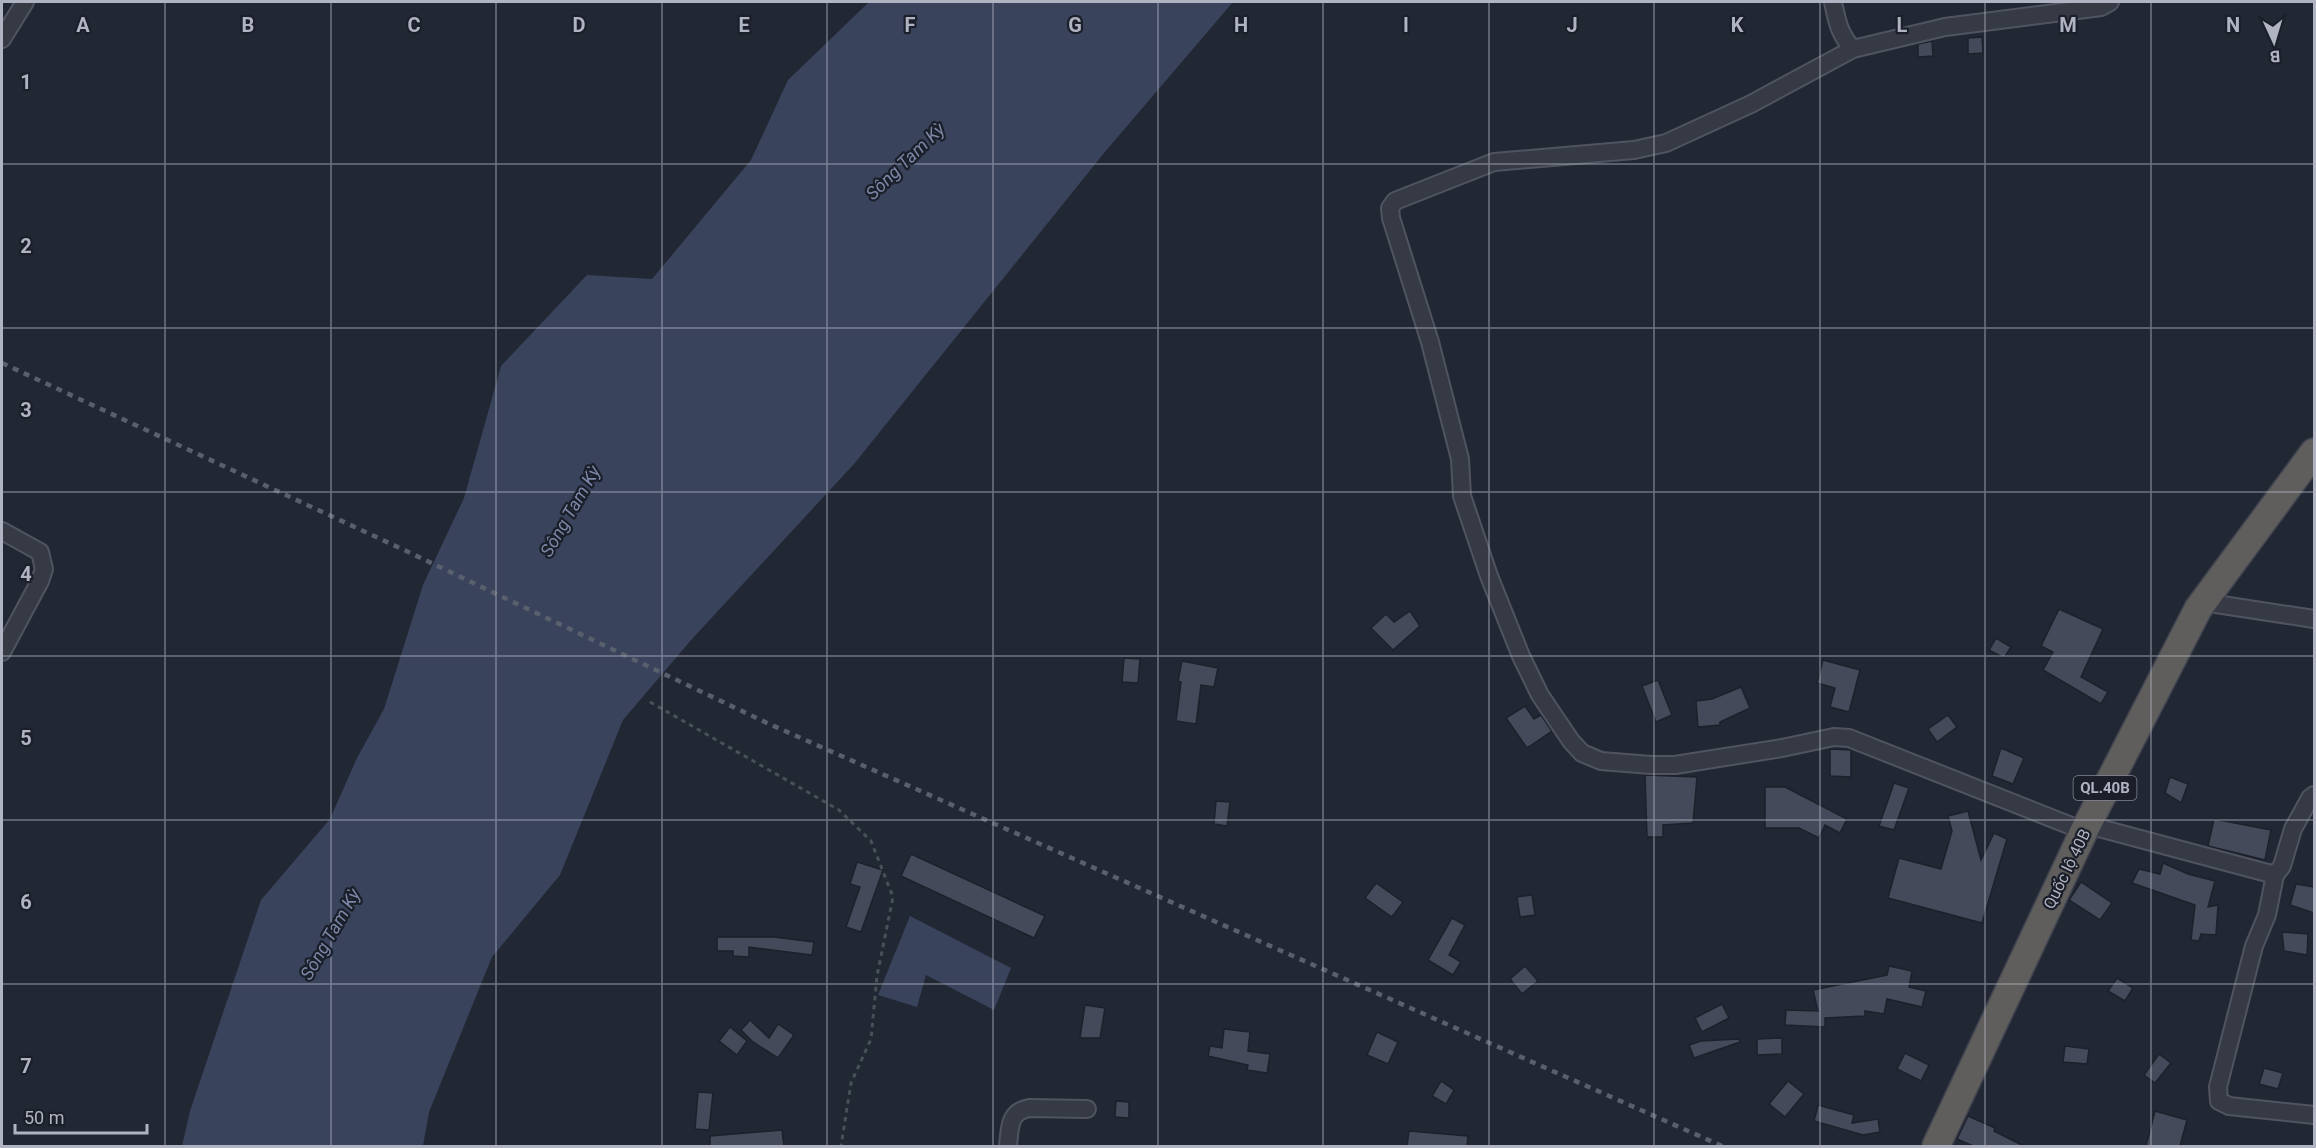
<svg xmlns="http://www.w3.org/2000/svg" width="2316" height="1148" viewBox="0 0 2316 1148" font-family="Roboto,sans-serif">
  <rect width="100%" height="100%" fill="#222734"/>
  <g fill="#39435c">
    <polygon points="869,2 1233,2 1104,153 854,464 692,639 623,720 560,875 492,957 429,1112 423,1146 182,1146 190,1111 261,900 330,819 357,758 384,709 423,585 464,498 501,366 587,275 652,279 751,160 788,80"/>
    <polygon points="910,916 1011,968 994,1010 926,975 917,1007 878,995"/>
  </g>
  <g fill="#444a59" stroke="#1d212c" stroke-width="1.5">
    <polygon points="1982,37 1983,53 1968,54 1968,38"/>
    <polygon points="1932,41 1933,56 1918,57 1918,44"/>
    <polygon points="2059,609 2103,629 2081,677 2108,692 2101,704 2043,670 2053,652 2041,646"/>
    <polygon points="1410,611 1420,626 1393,650 1371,628 1386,614 1394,622"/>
    <polygon points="1996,638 2011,647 2004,658 1989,650"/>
    <polygon points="1124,658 1140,659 1138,683 1122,682"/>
    <polygon points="1823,660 1860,670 1849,712 1830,707 1835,688 1817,683"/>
    <polygon points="1182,661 1218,668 1214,687 1201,685 1196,724 1176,721 1181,682 1178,681"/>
    <polygon points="1658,680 1672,715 1656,722 1642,686"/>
    <polygon points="1741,687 1750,708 1720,722 1720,725 1698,727 1696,701 1712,699"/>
    <polygon points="1525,706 1534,719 1541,715 1552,731 1527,748 1506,718"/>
    <polygon points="1948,715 1957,727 1937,742 1928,729"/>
    <polygon points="2001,748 2024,758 2013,784 1992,776"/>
    <polygon points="1830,749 1851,750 1851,777 1830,776"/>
    <polygon points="1645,775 1697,777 1693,823 1663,825 1663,837 1647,837"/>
    <polygon points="2170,777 2188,784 2181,803 2165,793"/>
    <polygon points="1894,783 1909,788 1894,830 1879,826"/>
    <polygon points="1765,787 1785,787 1847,819 1840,833 1825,825 1819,838 1799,828 1765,828"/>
    <polygon points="1216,801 1230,802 1227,826 1214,824"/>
    <polygon points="1968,811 1981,860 1994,833 2007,839 1982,923 1888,898 1899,858 1941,869 1952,831 1948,816"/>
    <polygon points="2214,819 2271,830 2265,860 2208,846"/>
    <polygon points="911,854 1045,916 1034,938 901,876"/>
    <polygon points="857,862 883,870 861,932 846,927 860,887 850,884"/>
    <polygon points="2163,863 2188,874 2215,881 2208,907 2218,905 2216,935 2201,934 2199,941 2191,940 2195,905 2132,883 2139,869 2160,874"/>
    <polygon points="2081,882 2112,903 2100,920 2069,900"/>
    <polygon points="1376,883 1403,902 1392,917 1365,898"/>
    <polygon points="2296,884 2314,887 2314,913 2290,905"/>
    <polygon points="1532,895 1535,915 1520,917 1517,897"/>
    <polygon points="1452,918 1465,925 1449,955 1461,962 1453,975 1428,960"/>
    <polygon points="2282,932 2308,934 2307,955 2284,951"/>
    <polygon points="717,937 774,937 814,942 812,955 749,947 749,957 733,956 733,951 717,951"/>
    <polygon points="1525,966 1538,981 1522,994 1510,979"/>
    <polygon points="1889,966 1912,971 1909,987 1926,991 1922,1007 1887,999 1884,1014 1865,1011 1865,1016 1825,1018 1825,1027 1785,1025 1786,1010 1818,1011 1813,990 1887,975"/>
    <polygon points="2117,978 2133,988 2125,1001 2108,991"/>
    <polygon points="1722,1004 1729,1018 1702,1032 1695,1018"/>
    <polygon points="1085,1005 1105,1008 1100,1038 1080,1038"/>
    <polygon points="750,1020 769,1038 778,1024 794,1035 778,1058 753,1042 741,1030"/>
    <polygon points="730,1027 747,1041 737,1055 719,1041"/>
    <polygon points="1224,1029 1250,1032 1248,1051 1270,1054 1267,1073 1247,1070 1248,1065 1208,1056 1210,1046 1222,1048"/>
    <polygon points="1377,1032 1398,1042 1388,1064 1367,1055"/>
    <polygon points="1782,1038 1782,1054 1757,1055 1757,1039"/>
    <polygon points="1739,1039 1740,1042 1694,1058 1689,1045 1701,1041"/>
    <polygon points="2065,1046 2089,1049 2087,1064 2063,1062"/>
    <polygon points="1905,1053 1929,1065 1921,1081 1897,1069"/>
    <polygon points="2159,1054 2171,1063 2155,1083 2144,1075"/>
    <polygon points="2264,1068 2283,1073 2278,1089 2259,1084"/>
    <polygon points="1441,1081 1454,1090 1446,1104 1432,1096"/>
    <polygon points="1788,1081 1804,1094 1785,1117 1769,1104"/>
    <polygon points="698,1092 713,1093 709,1130 695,1129"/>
    <polygon points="1116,1101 1129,1102 1129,1118 1115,1117"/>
    <polygon points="1818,1105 1854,1115 1852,1123 1878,1119 1880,1132 1863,1135 1814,1121"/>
    <polygon points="2155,1111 2187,1120 2180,1146 2146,1146"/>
    <polygon points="1968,1116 1995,1128 1994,1131 2024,1146 1973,1146 1957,1139"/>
    <polygon points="782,1130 784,1146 710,1146 710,1136"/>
    <polygon points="1409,1131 1468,1136 1467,1146 1407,1146"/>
  </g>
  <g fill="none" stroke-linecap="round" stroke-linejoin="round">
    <defs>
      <g id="minor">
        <path d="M1833,2C1837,21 1839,34 1853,49"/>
        <polyline points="2,39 25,2"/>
        <polyline points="2,531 40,552 44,569 40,581 2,652"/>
        <polyline points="2203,602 2314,619"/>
        <polyline points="2088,825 2275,875 2282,866 2293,829 2310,798 2314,795"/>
        <polyline points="2084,831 1849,738 1834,737 1782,748 1675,765 1651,765 1601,761 1582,753 1571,741 1540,695 1521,656 1489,576 1462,496 1460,459 1430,342 1391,218 1390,208 1395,201 1494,162 1634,150 1666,143 1751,104 1853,49 1945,27 2101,7 2110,2"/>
        <polyline points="2275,875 2267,915 2254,946 2218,1087 2219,1101 2229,1106 2314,1115"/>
        <path d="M1008,1146C1010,1129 1008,1112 1029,1108L1087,1109"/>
      </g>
      <polyline id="trunk" points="1936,1146 2084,831 2198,609 2314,452"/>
    </defs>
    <use href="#minor" stroke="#505460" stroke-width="20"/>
    <use href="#trunk" stroke="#404450" stroke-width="30"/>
    <polyline stroke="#465257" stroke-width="3" stroke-dasharray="4.5 4.5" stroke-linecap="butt" points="650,702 839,810 871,841 893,897 877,976 871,1039 851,1083 841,1146"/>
    <use href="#minor" stroke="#353a45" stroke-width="16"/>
    <use href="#trunk" stroke="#5f5e5c" stroke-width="27"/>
    <polyline stroke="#5a5f6e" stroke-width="4.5" stroke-dasharray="6 6" stroke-linecap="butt" points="2,363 402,549 767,723 1722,1146"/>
  </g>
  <path fill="none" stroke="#b0b4c2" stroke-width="1.5" stroke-opacity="0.55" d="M165,2V1146M331,2V1146M496,2V1146M662,2V1146M827,2V1146M993,2V1146M1158,2V1146M1323,2V1146M1489,2V1146M1654,2V1146M1820,2V1146M1985,2V1146M2151,2V1146M2,164H2314M2,328H2314M2,492H2314M2,656H2314M2,820H2314M2,984H2314"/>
  <g text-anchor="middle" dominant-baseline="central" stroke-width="4.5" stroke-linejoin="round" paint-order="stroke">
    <rect fill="#1b1f2a" stroke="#838794" stroke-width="1.5" x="2073.5" y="776" width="63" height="24" rx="4.5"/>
    <g font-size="15" font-weight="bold" fill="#b0b4c2">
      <text x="2105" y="788">QL.40B</text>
    </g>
    <g font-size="16" fill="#b0b4c2" stroke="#1b1f2a">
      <text transform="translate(2067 869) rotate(-64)">Quốc lộ 40B</text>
    </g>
    <g font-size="18" font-style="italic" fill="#7c87a7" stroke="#1b1f2a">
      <text transform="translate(905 161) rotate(-44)">Sông Tam Kỳ</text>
      <text transform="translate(570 511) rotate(-60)">Sông Tam Kỳ</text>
      <text transform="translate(330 934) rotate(-60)">Sông Tam Kỳ</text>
    </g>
  </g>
  <g font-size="20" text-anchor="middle" font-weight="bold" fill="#b0b4c2" stroke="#1b1f2a" stroke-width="4.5" stroke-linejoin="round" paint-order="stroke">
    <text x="83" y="32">A</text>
    <text x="248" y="32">B</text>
    <text x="414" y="32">C</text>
    <text x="579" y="32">D</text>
    <text x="744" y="32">E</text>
    <text x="910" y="32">F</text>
    <text x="1075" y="32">G</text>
    <text x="1241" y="32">H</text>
    <text x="1406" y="32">I</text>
    <text x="1572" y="32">J</text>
    <text x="1737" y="32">K</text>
    <text x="1902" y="32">L</text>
    <text x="2068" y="32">M</text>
    <text x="2233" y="32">N</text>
    <text x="26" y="89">1</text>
    <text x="26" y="253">2</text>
    <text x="26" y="417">3</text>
    <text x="26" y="581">4</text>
    <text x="26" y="745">5</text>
    <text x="26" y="909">6</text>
    <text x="26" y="1073">7</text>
  </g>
  <rect width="2316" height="1148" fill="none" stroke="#b0b4c2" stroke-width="6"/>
  <g transform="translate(2274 42) rotate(176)" stroke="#1b1f2a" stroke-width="4.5" paint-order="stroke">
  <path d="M0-4.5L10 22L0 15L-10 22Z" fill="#b0b4c2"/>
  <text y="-9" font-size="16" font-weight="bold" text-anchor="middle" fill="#b0b4c2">B</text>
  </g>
  <path d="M15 1124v9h132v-9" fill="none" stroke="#b0b4c2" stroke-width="3"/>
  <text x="24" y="1124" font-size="18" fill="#b0b4c2" stroke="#1b1f2a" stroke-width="4.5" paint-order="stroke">50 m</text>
</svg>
